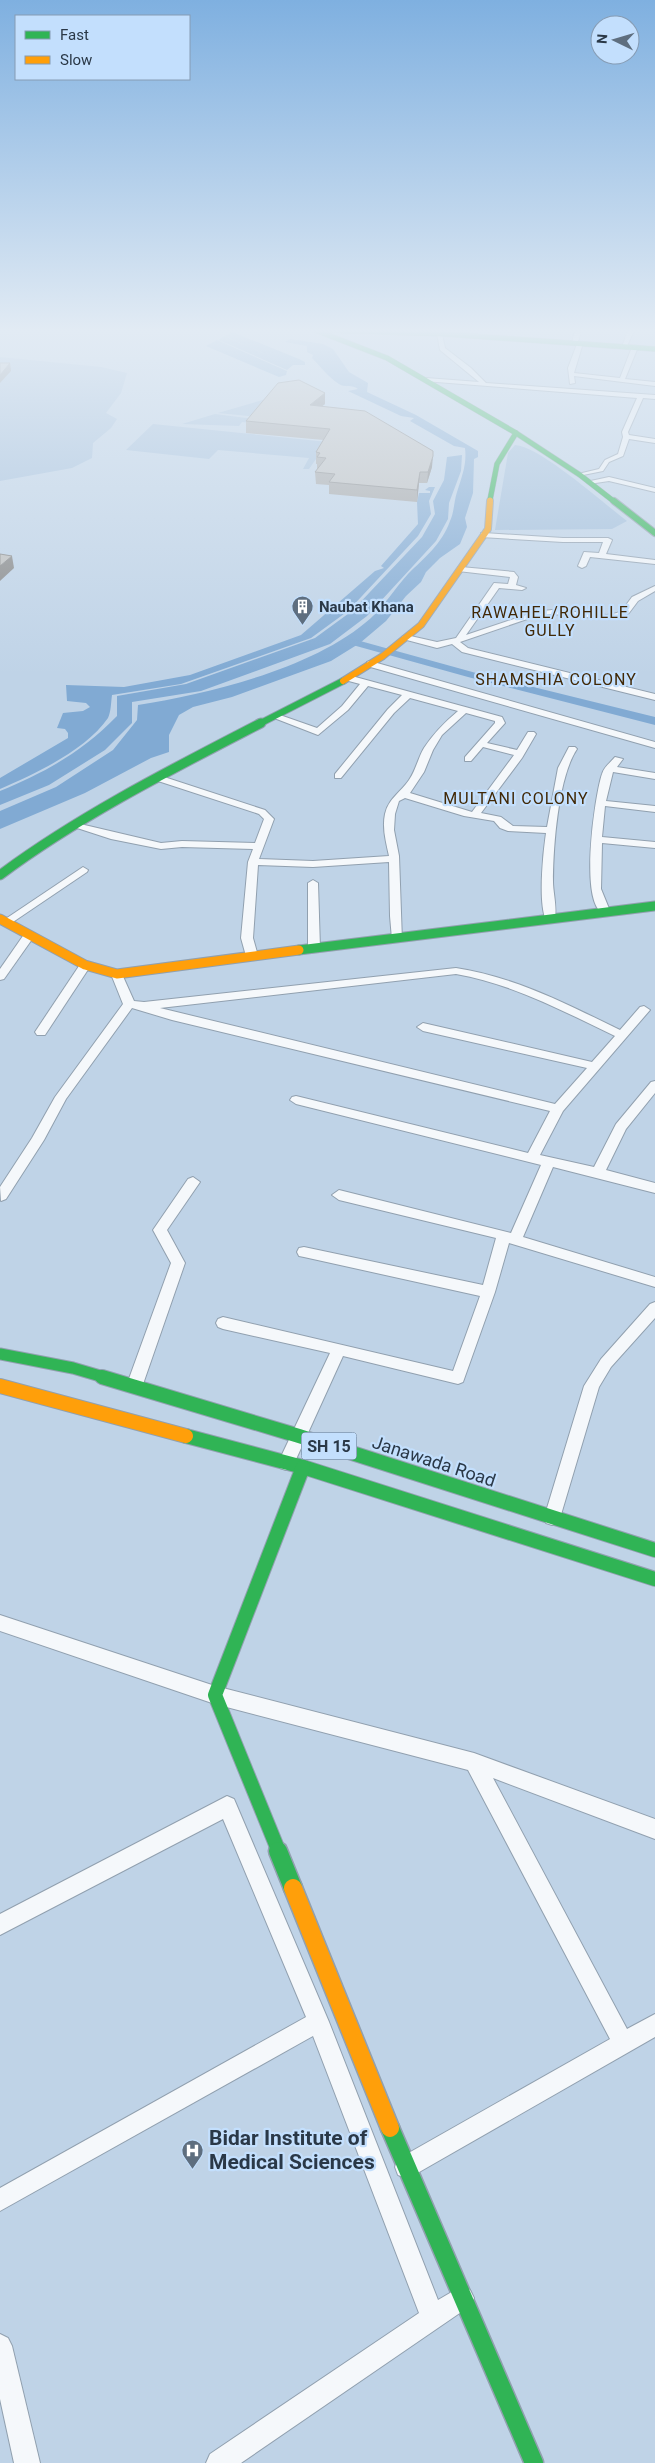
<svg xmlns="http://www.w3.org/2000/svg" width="655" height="2463" viewBox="0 0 655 2463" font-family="Roboto,sans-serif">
  <rect width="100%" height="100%" fill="#bfd3e7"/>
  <g fill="#a1bedb">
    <polygon points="0,357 101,367 127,373 121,393 106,413 117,419 111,428 93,443 92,458 72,468 0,481"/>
    <polygon points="266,399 258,417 218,413"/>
    <polygon points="215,414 254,419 251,423 242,422 239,426 182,424"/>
    <polygon points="153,424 328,442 309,469 303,469 309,458 218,450 209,459 126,450"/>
    <path d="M515,445C541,447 603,503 627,521L612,529L495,530L508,453Z"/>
  </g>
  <g fill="#81aad3">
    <polygon points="232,332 299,359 305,362 305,365 293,365 287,370 219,340 224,336 283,362 225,336"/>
    <path d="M290,339L323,344L333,349L349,372L368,383L367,392L416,415L478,451V457L474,459L473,493L465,518L467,527L460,544L440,558L426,572L421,582L406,596L386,621L360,643L331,661L232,697L193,707L179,715L169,735V752L151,758L85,793L0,829V811L56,787L113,750L137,720L138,705C212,693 315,668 371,618C385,605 395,588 408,574C424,558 442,544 450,521C454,513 454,501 457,492C462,476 467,464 465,448L454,446L410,421L414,418L401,416L348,391L358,389C352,384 345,388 339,384C329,378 320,366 312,358L313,355L307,352V346L285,342Z"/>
    <polygon points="217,340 287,371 286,375 279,377 206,346"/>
    <path d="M462,455L461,471L449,503L448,519L436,541L367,616L330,644L201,691L132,702V723L105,750L49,785L0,805V791C46,772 82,752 117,716V696L186,684L315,638L352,611L422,537L435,514L433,501L444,480L447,457Z"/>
    <path d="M429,487H435L429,501L431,514L418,536L348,611L311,638L181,684L112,695C111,702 111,712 108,718C86,750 35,774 0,789V778L68,738V733L65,729L57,728L63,713L83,711L90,707L86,703L67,701L66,685L124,687L190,675L301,635L375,571L384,568L381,566L418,524L417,502L419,493H430V491L425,490Z"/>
  </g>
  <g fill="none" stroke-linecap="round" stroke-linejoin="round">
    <polygon fill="#81aad3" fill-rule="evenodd" points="353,639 476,673 655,717 655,725 468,677 349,644 349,640"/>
    <defs>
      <g id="street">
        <polygon points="575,330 581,330 578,342 583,343 574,373 620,378 632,347 635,345 638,347 625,379 655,382 655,386 574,376 575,383 570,384 568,368 577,344 572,343"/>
        <polygon points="628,330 634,330 627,346 622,347"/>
        <polygon points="437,333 442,334 445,348 471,368 486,383 655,395 655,399 643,398 628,432 629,435 655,439 655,443 629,439 623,456 609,462 603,471 578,476 578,474 599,469 605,460 618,454 623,437 622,432 637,398 424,381 426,378 479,382 440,350"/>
        <polygon points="609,477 655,488 655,492 609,481 589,484 586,482"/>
        <polygon points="484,533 563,538 608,538 612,540 606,554 655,560 655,564 590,557 586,566 582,568 578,566 584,552 599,553 603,542 563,542 481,537 481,533"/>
        <polygon points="461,567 514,572 518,577 516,585 526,588 522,590 499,588 466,635 535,612 552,610 607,615 617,613 623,609 632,597 655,586 655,591 638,601 629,613 622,617 607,619 552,614 536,616 460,642 468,648 655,694 655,700 462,652 452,644 437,648 403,639 402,637 406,635 437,642 456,638 494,583 508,584 510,577 458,571 458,567"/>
        <polygon points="370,661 655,742 655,748 367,666 367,662"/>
        <path d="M348,675L502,717L505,723L487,743L517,750L528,732H534L536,734L522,758L481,813L501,817L513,826L547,827L558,768L569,747H575L577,749C558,777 553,848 553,882C553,893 558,911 554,920H546C538,903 543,853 546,833L508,831L500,828L494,821L464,816L405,798L399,801L395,814L394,830L399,856L402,941L398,942L392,939L390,916L389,862L313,867L258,865L253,938L258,956L252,959L246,956L241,938L248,862L253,849L182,847L161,849L111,839L71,826L76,823L161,843L182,841L255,843L264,819L259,814L155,780V776L158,775L265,810L274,819L259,859L313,861L389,856C386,842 382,828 385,814C388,799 401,792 409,780C416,770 418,758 424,748C434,733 445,722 458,711L410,698L394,713L341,778H335V774L388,709L402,695L368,686L348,710L318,735L269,716L277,714L317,728L342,706L360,684L345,680L344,678ZM466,713L495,721V723L465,757V761H471L483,747L514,755L472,812L410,793L424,772L433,750L442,735Z"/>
        <path d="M615,757L623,759L617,767L655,773V779L613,772L606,801L655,806V812L605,806L602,837L655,842V848L602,843L601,889L610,911L605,914C578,908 595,794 602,774C604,767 609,764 615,757Z"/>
        <polygon points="83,867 88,870 87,872 10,924 2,924 1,922"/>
        <polygon points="313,880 318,883 320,949 314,952 308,949 308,883"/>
        <polygon points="29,932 35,935 4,979 0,980 0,969 25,933"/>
        <polygon points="85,962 91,965 45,1035 37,1035 35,1032 81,963"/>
        <path d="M456,968C515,977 567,1004 620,1030L640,1007L644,1006L650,1010L563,1111L540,1155L594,1167L616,1124L651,1082L655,1081V1093L626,1129L606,1170L655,1183V1193L553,1167L523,1237L655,1277V1287L509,1243L495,1292L463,1382L458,1384L343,1356L292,1468L286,1470L280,1468L278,1463L330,1353L223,1329L218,1327L216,1323L218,1319L223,1317L453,1371L480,1296L304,1257L299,1256L297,1252L299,1248L304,1247L483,1285L496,1238L339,1200L332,1195L339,1190L511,1233L541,1165L296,1104L290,1100L292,1097L296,1096L528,1153L550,1111L172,1020L132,1008L66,1099L44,1140L6,1199L1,1201L0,1187L32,1138L55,1097L123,1004L111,974L113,972H121L134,1001L144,1002ZM456,974C513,984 563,1011 615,1036L592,1062L423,1023L417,1027L423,1031L587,1068L555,1104L160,1008Z"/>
        <polygon points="193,1177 200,1182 167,1230 185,1263 142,1387 139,1391 134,1393 129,1391 126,1387 171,1263 153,1230 188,1179"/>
        <polygon points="655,1302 655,1318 611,1367 599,1387 560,1518 558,1523 552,1525 546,1523 544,1518 584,1386 601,1359 650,1304"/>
        <polygon points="0,1615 215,1686 474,1753 655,1819 655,1839 493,1778 627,2029 655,2014 655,2037 414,2175 406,2178 398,2175 395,2167 398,2159 610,2039 468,1770 215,1704 0,1631"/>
        <polygon points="227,1796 234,1799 329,2022 438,2300 462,2286 470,2290 474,2298 470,2306 241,2463 206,2463 210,2454 419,2313 313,2036 0,2211 0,2188 306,2017 223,1819 0,1935 0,1914"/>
        <polygon points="0,2334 8,2338 12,2346 40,2463 14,2463 0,2399"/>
      </g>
      <g id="fast-far5">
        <polyline points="315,330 387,358 516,433 580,475 616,503"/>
        <polyline points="326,330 445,334 655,349"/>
        <polyline points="490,500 497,464 516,433"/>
      </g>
      <g id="fast-far4">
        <polyline points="614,501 655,533"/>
        <polyline points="259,724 343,681"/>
      </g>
      <g id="fast-far3">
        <path d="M0,875C79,816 174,768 261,723"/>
        <polyline points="299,950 655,906"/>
      </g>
      <polyline id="fast-far2" points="0,1354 73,1368 107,1378"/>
      <g id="fast-far1">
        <polyline points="102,1377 299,1436 655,1550"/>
        <polyline points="186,1436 303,1467 655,1579"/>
        <polyline points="279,1852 215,1695 303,1467"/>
      </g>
      <g id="fast">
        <polyline points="278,1851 293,1888"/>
        <polyline points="390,2128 534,2463"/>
      </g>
      <polyline id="slow-far4" points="490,503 490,500"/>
      <polyline id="slow-far3" points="343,681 383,656 421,625 488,529 490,501"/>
      <polyline id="slow-far2" points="0,919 85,965 117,974 299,950"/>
      <polyline id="slow-far1" points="0,1386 186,1436"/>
      <polyline id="slow" points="293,1888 390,2128"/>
    </defs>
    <use href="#street" stroke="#91a0af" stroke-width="2"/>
    <use href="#fast-far5" stroke="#91a0af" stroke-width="6"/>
    <use href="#fast-far4" stroke="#91a0af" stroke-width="8"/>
    <use href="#fast-far3" stroke="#91a0af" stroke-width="11"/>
    <use href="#fast-far2" stroke="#91a0af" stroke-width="13"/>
    <use href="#fast-far1" stroke="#91a0af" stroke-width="16"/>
    <use href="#fast" stroke="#91a0af" stroke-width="21"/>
    <use href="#slow-far4" stroke="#91a0af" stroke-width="6"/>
    <use href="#slow-far3" stroke="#91a0af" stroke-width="8"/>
    <use href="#slow-far2" stroke="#91a0af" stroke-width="11"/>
    <use href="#slow-far1" stroke="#91a0af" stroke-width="16"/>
    <use href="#slow" stroke="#91a0af" stroke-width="21"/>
    <use href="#street" fill="#f5f8fb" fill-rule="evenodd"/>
    <use href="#fast-far5" stroke="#30b455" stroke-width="5"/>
    <use href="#fast-far4" stroke="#30b455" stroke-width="6"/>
    <use href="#fast-far3" stroke="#30b455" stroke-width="9"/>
    <use href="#fast-far2" stroke="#30b455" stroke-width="11"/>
    <use href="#fast-far1" stroke="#30b455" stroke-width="14"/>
    <use href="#fast" stroke="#30b455" stroke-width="18"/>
    <use href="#slow-far4" stroke="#ff9f0a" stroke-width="5"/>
    <use href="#slow-far3" stroke="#ff9f0a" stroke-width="6"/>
    <use href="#slow-far2" stroke="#ff9f0a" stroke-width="9"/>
    <use href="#slow-far1" stroke="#ff9f0a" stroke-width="14"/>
    <use href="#slow" stroke="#ff9f0a" stroke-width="18"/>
  </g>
  <polygon fill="#a3a3a2" points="325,404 322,406 432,467 427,483 419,483 417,502 329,494 329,485 316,484 315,472 318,469 317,469 317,464 316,464 316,452 324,440 246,433 246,421"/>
  <g fill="#858584">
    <polygon points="10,363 11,371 0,383 0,375"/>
    <polygon points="325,393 325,404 310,416 310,405"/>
    <polygon points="433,456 432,467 427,483 428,472"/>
    <polygon points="420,472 419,483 417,502 417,490"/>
    <polygon points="12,556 14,568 0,581 0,566"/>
  </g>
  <g fill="#bebebc" stroke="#858584">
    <polygon points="0,363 10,363 0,375"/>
    <polygon points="299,380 325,393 310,405 365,411 433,451 433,456 428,472 420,472 417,490 329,482 335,474 315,472 326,458 317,457 320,453 316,452 330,429 246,421 278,383"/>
    <polygon points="0,554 12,556 0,566"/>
  </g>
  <linearGradient id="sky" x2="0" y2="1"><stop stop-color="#7fb0e0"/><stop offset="0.49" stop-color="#e2ebf4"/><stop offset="1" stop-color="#e2ebf4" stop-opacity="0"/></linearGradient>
  <rect width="655" height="675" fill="url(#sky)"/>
  <defs>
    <symbol id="building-pin" viewBox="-11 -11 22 30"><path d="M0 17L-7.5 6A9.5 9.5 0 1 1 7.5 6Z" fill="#5e6e7f" stroke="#c3dffd"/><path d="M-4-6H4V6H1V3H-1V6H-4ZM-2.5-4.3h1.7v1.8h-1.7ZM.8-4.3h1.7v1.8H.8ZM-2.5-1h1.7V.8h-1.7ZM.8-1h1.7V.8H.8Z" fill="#fff"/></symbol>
    <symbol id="hospital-pin" viewBox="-11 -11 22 30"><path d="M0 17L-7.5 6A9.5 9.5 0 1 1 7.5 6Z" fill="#5e6e7f" stroke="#c3dffd"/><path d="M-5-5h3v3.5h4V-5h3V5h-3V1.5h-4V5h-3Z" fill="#fff"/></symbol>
  </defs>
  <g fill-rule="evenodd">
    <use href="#building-pin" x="290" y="594" width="25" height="34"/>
    <use href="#hospital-pin" x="180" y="2138" width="25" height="34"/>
  </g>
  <g text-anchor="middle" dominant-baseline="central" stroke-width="4.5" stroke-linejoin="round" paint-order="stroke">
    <g font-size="15" font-weight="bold" fill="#2a3847" stroke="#c3dffd" text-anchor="start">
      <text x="319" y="607">Naubat Khana</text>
    </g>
    <g font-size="16" letter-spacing="1" fill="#412806" stroke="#c3dffd">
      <text x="550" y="612">RAWAHEL/ROHILLE<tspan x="550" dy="18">GULLY</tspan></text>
      <text x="556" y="679">SHAMSHIA COLONY</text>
      <text x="516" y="798">MULTANI COLONY</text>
    </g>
    <rect fill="#c3dffd" stroke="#586a7e" stroke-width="1" x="301.5" y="1432.5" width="55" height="27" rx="4"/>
    <g font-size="16" font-weight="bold" fill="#2a3847">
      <text x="329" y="1446">SH 15</text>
    </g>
    <g font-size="18" fill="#2a3847" stroke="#c3dffd">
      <text transform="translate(434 1461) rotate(18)">Janawada Road</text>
    </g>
    <g font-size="21" font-weight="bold" fill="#2a3847" stroke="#c3dffd" text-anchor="start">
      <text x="209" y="2138">Bidar Institute of<tspan x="209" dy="24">Medical Sciences</tspan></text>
    </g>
  </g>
  <rect x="15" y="15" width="175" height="65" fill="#c3dffd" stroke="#869cb4"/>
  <rect x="25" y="31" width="25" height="8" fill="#30b455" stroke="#869cb4"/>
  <text x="60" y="40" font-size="15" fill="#2a3847">Fast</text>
  <rect x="25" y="56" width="25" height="8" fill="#ff9f0a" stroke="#869cb4"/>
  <text x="60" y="65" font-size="15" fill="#2a3847">Slow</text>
  <g transform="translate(615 40) rotate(275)"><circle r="24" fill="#c3dffd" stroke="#869cb4"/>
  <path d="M0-4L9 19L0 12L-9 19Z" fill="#5e6e7f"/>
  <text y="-8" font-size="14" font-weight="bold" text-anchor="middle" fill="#2a3847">N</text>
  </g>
</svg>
